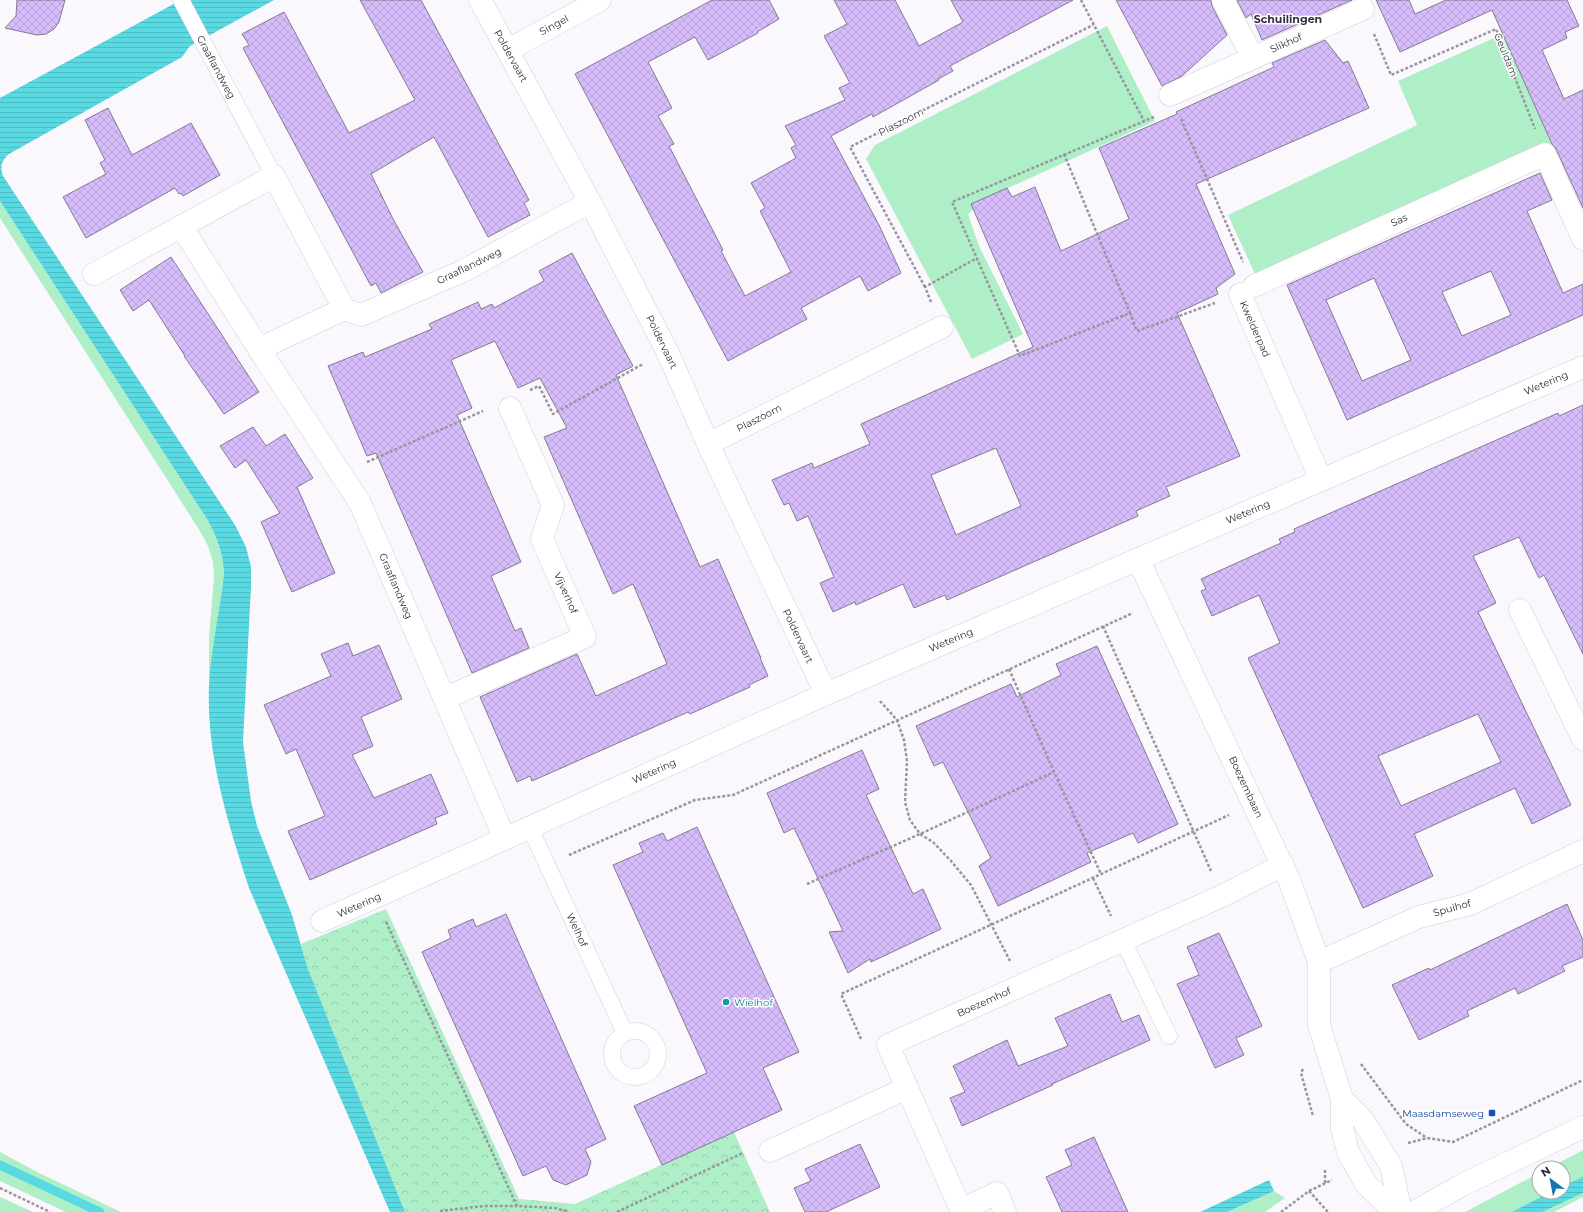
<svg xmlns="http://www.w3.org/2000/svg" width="1583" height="1212" viewBox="0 0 1583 1212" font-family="Montserrat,sans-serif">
  <defs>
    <pattern id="forest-crowns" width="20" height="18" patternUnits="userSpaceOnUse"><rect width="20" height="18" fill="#aeefc7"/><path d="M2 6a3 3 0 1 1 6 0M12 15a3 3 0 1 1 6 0" fill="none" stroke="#96cdac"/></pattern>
    <pattern id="water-rules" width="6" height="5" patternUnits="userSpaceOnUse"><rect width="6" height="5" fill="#59d9e1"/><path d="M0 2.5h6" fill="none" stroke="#4ebac2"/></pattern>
    <pattern id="building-cross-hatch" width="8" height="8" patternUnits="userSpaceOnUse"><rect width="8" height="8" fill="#d6bcfb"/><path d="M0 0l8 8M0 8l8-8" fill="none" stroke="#b8a2d8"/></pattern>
  </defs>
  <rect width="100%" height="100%" fill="#faf8fd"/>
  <g fill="#aeefc7">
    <polygon points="1107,26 1155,121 984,199 968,214 979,246 1023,334 972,359 866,159 875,145"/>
    <polygon points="1512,30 1564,152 1261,287 1228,215 1417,125 1398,81"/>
    <path d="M0,201L207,519C217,537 223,554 224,574L209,686V638L214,576L213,562L208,546L200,531L0,218Z"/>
    <polygon points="1583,1150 1583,1197 1554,1212 1465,1212 1539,1173 1539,1192 1563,1192 1563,1168 1549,1168"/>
    <polygon points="0,1152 39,1173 121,1212 66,1212 0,1181"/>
    <polygon points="1274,1191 1285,1198 1265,1212 1227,1212"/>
    <polygon points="0,1197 33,1212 0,1212"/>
  </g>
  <polygon fill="url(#forest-crowns)" points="386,909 519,1199 575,1204 734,1132 770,1212 405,1212 308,969 301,944"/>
  <g fill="url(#water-rules)">
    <path d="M181,0H274L190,46L182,57L9,154C1,161 0,167 3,176L235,525L246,547L251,567V587L243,742L251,801L257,826L292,915L308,969L405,1212H390L249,888C228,823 206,755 209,686C211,648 220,611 224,574C223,553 217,537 207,519L0,201V98Z"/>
    <polygon points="1583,1177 1583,1193 1542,1212 1512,1212 1551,1192 1563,1192 1563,1186"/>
    <polygon points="1269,1180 1274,1191 1227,1212 1200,1212"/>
  </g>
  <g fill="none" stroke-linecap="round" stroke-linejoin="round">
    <polyline stroke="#59d9e1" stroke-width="9" points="0,1165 100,1212"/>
  </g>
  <g fill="url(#building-cross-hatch)" stroke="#837b90" fill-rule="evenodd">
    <polygon points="17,0 65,0 59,22 54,29 46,34 37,35 5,28 16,16"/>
    <polygon points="360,0 421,0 529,200 524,203 530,215 488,237 434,137 371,174 393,219 423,272 381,293 376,283 371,286 243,48 249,45 242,34 284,12 349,133 415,100"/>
    <polygon points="712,0 769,0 779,19 757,32 758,33 708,60 695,37 648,62 672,108 658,116 674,144 669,146 723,250 721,251 745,296 791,272 760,211 765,208 751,183 796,158 791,148 796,145 785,126 845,100 839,88 850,83 824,36 847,24 834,0 895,0 919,46 963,22 951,0 1073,0 950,66 953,71 938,79 939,80 873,117 872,114 831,136 879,225 901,273 868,291 860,276 801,308 807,319 728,361 575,74"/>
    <polygon points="1116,0 1211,0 1212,6 1227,35 1182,76 1162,86"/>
    <polygon points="1237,0 1352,0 1262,40 1251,14 1246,18"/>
    <polygon points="1376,0 1409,0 1415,14 1446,0 1567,0 1579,26 1565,32 1567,38 1542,50 1564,99 1583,90 1583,208 1556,149 1552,144 1492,10 1400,52"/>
    <path d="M1325,40L1343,63L1348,61L1369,108L1196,184L1235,274L1216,288L1218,294L1177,313L1240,456L1166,487L1170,496L1136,511L1138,516L947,600L945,595L914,608L903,584L856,605L855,602L833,612L820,583L834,577L808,516L797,521L789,503L784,505L781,499L772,480L812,463L814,468L870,444L861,424L1033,347L971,204L1007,188L1012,197L1035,187L1061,251L1129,219L1099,148L1177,114L1176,112L1274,67L1272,63ZM996,448L1021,506L956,535L931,475Z"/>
    <polygon points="108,108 132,155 191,123 220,175 183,196 181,193 179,194 175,188 86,238 63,197 106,174 100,163 105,160 85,120"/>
    <path d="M1540,173L1552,200L1527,211L1563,293L1583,284V315L1347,420L1287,285ZM1491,271L1511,315L1462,336L1442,292ZM1374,278L1411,360L1362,381L1326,300Z"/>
    <polygon points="572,253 633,366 616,375 700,567 718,559 761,658 760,658 768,676 749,685 750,687 690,714 688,712 532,781 530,776 517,782 480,697 577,654 596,696 667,664 633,584 613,594 544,437 567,428 540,378 518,388 495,341 451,360 472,408 457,415 521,562 491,576 515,631 521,628 529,648 472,673 376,453 367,456 328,366 363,352 365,357 432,329 429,324 478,302 481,309 492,304 494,308 544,281 539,271"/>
    <polygon points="171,257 259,392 224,414 184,356 185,356 149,300 133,311 120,290"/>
    <path d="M1583,405V654L1544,575L1539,578L1519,537L1473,556L1496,603L1478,612L1571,805L1532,824L1515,788L1414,834L1433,876L1363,908L1248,658L1280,643L1259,595L1212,616L1201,591L1206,589L1201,579L1281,543L1279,539L1295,532L1294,529L1558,413L1559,416ZM1478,714L1501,762L1401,806L1378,756Z"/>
    <polygon points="253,427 266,446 285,434 313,478 297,487 335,573 292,592 261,522 280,513 246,460 235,468 220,446"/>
    <polygon points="348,643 353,656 379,645 402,699 361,717 373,746 352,755 374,798 431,774 448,813 435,818 437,824 310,880 288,831 325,816 296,749 286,754 264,705 331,676 321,654"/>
    <polygon points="1097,646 1178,824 1138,843 1133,833 1087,853 1091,862 998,906 979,866 991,858 943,762 934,766 916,726 1011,684 1017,697 1061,675 1056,664"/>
    <polygon points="862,750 879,789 866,795 913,894 923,889 941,929 871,962 870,959 848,973 829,932 843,931 794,828 784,833 767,793"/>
    <polygon points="697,827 799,1052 763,1068 782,1110 662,1165 634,1106 707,1073 613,865 643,852 639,843 663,833 667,841"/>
    <polygon points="1567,904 1583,940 1583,957 1562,966 1565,971 1518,994 1515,988 1467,1011 1469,1016 1419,1040 1392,985 1429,968 1430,970"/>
    <polygon points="506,914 606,1139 585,1149 591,1162 587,1175 566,1185 553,1180 546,1166 523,1176 422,952 451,938 448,930 473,919 476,927"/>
    <polygon points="1219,933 1262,1026 1236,1038 1244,1055 1215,1068 1177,984 1199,975 1187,947"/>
    <polygon points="1110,994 1122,1022 1139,1015 1150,1040 1052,1084 1053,1085 962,1126 950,1098 965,1092 953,1066 1007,1040 1018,1066 1068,1046 1055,1018"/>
    <polygon points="1094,1137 1113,1179 1128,1212 1062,1212 1058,1203 1046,1177 1072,1165 1065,1150"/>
    <polygon points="860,1144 880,1187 826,1212 805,1212 794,1188 811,1181 805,1169"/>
  </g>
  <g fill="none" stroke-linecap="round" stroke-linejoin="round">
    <defs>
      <g id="lane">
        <polyline points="181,0 274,176"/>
        <polyline points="530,828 625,1033"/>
        <polyline points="1123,940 1169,1036"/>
        <circle cx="635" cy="1054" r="23"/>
      </g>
      <g id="street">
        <polyline points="480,0 590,202 667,351 708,444 826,694"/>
        <polyline points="1223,0 1253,58"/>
        <polyline points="508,50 600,0"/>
        <polyline points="1170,95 1363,9"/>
        <polyline points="181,226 259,349 360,503 505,839"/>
        <polyline points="94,274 274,176 344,309"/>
        <polyline points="1254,286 1545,154 1583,239"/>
        <polyline points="1240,294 1321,480"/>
        <polyline points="259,349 344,309 361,315 463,271 590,202"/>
        <polyline points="708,444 942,327"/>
        <polyline points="1138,559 1290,882 1319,962 1319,1025 1342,1099 1342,1128 1348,1152 1366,1184 1395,1212"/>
        <polyline points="1520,610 1583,739"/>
        <polyline points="445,698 585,637 542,539 553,505 510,408"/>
        <polyline points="322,921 826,694 1583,367"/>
        <polyline points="1319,962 1419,917 1470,904 1583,851"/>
        <polyline points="1342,1099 1363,1120 1391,1166 1401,1212"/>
        <polyline points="770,1151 907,1088"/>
        <polyline points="961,1210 997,1193 1005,1212"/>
        <polyline points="962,1212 888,1045 1222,896 1283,865"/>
      </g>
      <polyline id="secondary" points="1414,1212 1462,1185 1583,1127"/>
    </defs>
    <use href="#lane" stroke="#d4cbe2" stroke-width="17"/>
    <use href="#street" stroke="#d4cbe2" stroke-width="23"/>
    <use href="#secondary" stroke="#d4cbe2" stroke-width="23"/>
    <g stroke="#99979e" stroke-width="2.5" stroke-dasharray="3 2" stroke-linecap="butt">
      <polyline points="1081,0 1144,121"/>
      <polyline points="1374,34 1391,75 1496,29 1535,129"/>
      <polyline points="1154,117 952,202 1020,356 1130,313 1137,331 1215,303"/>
      <polyline points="1181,119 1243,262"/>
      <polyline points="1064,154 1130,313"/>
      <polyline points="925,287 850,147 1093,25"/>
      <polyline points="931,302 925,287 977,258"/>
      <polyline points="530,390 539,386 553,414 643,364"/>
      <polyline points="367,462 483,411"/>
      <polyline points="1103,626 1211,871"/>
      <polyline points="1009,669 1054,772 1101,874"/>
      <polyline points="880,701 897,720 904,740 907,761 905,802 910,820 920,834 933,842 951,861 971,885 1010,961"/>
      <polyline points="569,855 695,800 733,795 1133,613"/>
      <polyline points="1093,878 1111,916"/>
      <polyline points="807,884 920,834 1054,772"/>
      <polyline points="386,922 517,1206 555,1208 569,1212"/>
      <polyline points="861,1039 841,994 1229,815"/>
      <polyline points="1361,1064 1406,1124 1427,1138"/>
      <polyline points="1303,1069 1301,1073 1313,1116"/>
      <polyline points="1408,1143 1427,1138 1453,1142 1583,1080"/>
      <polyline points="1325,1170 1325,1183"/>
      <polyline points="0,1188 50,1212"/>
      <polyline points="1309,1191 1328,1212"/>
      <polyline points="440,1211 484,1206 517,1206"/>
      <polyline points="617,1212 743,1153"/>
      <polyline points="1281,1212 1309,1191 1332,1180"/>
    </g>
    <use href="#lane" stroke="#fff" stroke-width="16"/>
    <use href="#street" stroke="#fff" stroke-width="22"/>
    <use href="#secondary" stroke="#fff" stroke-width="22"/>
  </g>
  <circle fill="#0f9aa8" stroke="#fff" stroke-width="1.5" cx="726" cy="1002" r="4"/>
  <rect fill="#1a4fb4" stroke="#fff" stroke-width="1.5" x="1488" y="1109" width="8" height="8" rx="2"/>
  <g text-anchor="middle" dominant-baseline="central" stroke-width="3" stroke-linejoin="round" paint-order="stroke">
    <g font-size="10" fill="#2e2b34" stroke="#fff">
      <text transform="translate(554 25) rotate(-28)">Singel</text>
      <text transform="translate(1286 43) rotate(-24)">Slikhof</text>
      <text transform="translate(1506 55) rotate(68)">Geuldam</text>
      <text transform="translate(511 56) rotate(61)">Poldervaart</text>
      <text transform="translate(216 67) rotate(62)">Graaflandweg</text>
      <text transform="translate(901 122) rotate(-27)">Plaszoom</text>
      <text transform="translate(1399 220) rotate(-25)">Sas</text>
      <text transform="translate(469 266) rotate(-26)">Graaflandweg</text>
      <text transform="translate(1255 329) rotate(66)">Kwelderpad</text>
      <text transform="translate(662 342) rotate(64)">Poldervaart</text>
      <text transform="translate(1546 383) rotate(-23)">Wetering</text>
      <text transform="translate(759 418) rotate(-27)">Plaszoom</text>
      <text transform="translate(1248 512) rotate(-23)">Wetering</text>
      <text transform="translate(396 586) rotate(67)">Graaflandweg</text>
      <text transform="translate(566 593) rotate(66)">Vijverhof</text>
      <text transform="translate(798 636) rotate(65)">Poldervaart</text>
      <text transform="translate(951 640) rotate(-23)">Wetering</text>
      <text transform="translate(654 771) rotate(-24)">Wetering</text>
      <text transform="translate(1246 787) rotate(65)">Boezembaan</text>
      <text transform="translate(359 905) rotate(-24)">Wetering</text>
      <text transform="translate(1452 908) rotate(-15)">Spuihof</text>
      <text transform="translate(577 930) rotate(65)">Welhof</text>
      <text transform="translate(984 1002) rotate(-24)">Boezemhof</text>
    </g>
    <g font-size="10" fill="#0d838f" stroke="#fff" text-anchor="start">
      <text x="734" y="1002">Wielhof</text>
    </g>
    <g font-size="10" fill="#164399" stroke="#fff" text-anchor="end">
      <text x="1484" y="1113">Maasdamseweg</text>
    </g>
    <g font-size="11" font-weight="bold" fill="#352e40" stroke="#fff">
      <text x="1288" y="19">Schuilingen</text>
    </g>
  </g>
  <g transform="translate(1551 1180) rotate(328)"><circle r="19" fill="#ffffff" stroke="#abaaae"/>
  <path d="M0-3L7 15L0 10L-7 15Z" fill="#1777a4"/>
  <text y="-6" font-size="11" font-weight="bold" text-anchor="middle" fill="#2e2b34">N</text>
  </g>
</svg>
